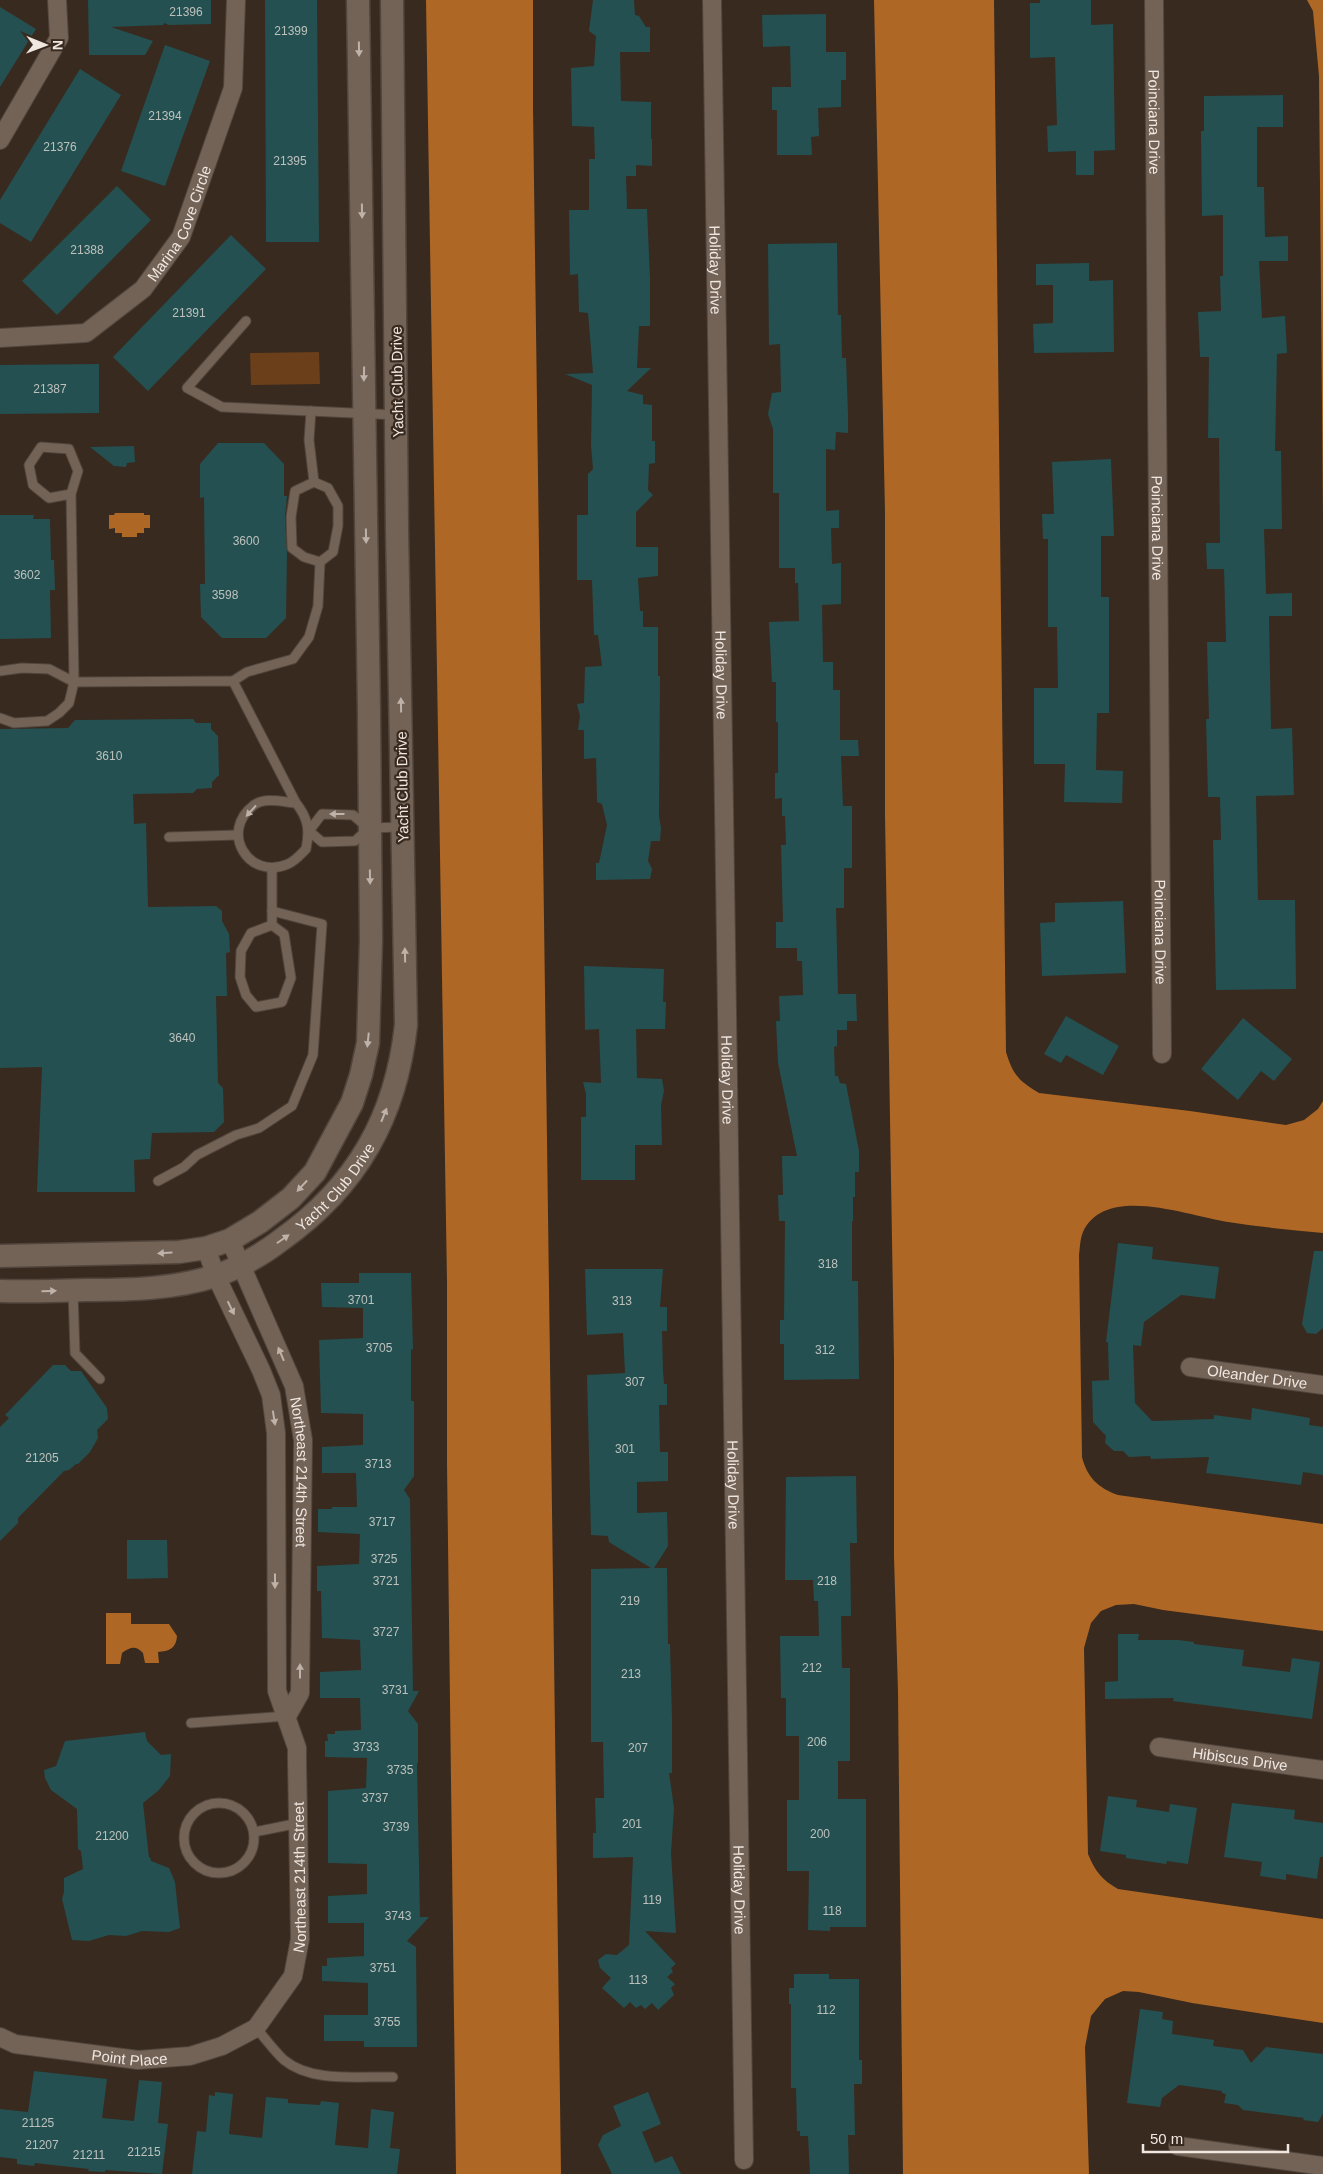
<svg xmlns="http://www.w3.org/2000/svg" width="1323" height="2174" viewBox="0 0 1323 2174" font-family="Arial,sans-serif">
  <rect width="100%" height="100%" fill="#382a1f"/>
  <polygon fill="#6a3f19" points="319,352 320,384 251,385 250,353"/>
  <g fill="#af6725">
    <polygon points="426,0 533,0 533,108 561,2174 456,2174 447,1464 447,1282"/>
    <path d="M874,0H994L1006,1052C1013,1075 1019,1081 1039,1093L1190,1111L1286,1125L1304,1120L1318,1109L1323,1101V1233C1291,1230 1260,1227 1228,1222C1190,1217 1106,1183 1083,1232C1080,1239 1080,1248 1079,1255L1082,1457C1087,1477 1098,1488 1118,1495L1323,1524V1631L1163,1610L1134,1604L1116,1605L1101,1611L1091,1623L1084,1648L1088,1854C1095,1871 1102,1880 1118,1889L1323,1919V2023L1192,2003L1139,1992L1123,1991L1105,1999L1091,2016L1085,2047L1089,2174H903L898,1692L894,1557V1360L885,815V512Z"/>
    <polygon points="1307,0 1323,0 1323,514 1319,76 1313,11"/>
    <polygon points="115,513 144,513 144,515 150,515 150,528 144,528 144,533 137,533 137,537 122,537 122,533 115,533 115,528 109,529 109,515 114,515"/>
    <path d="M106,1613H131V1624H169L177,1636C176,1649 169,1651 158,1652L159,1663H145L143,1653C136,1645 130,1647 122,1653L120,1664H106Z"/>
  </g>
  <g fill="#245051">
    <polygon points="88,0 211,0 211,24 169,25 164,23 163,25 111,27 153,41 145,55 89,55"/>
    <polygon points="265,0 317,0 319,242 266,242"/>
    <polygon points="593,0 634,0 635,15 639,16 646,27 650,27 650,52 620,52 621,101 651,102 651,139 652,139 652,166 636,165 636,176 626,176 627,209 647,209 650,278 650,326 639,326 637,368 651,368 627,391 643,395 643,404 652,405 652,441 655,441 655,463 649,464 648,490 653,495 636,512 636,547 658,547 658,576 638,578 640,611 643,611 643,627 658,627 658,676 660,676 659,816 661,828 660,841 651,841 648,861 652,869 650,879 596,880 596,863 599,863 607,825 602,804 597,802 596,758 584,759 584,730 578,730 580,716 577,704 584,703 585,667 602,666 598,635 594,635 592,580 577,580 577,515 588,515 588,474 593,469 591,446 592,385 565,374 593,373 588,313 579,312 578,274 570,275 569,210 589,210 589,159 595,159 594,127 572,126 571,68 594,66 596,36 589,31"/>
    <polygon points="1040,0 1091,0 1091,25 1113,24 1115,150 1094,151 1094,175 1076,175 1076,151 1048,152 1047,126 1057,125 1055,57 1030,58 1030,3 1040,3"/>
    <polygon points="0,7 36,29 0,87"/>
    <polygon points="826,14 826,52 846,52 846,80 841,80 841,107 818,108 819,136 811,137 812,155 777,155 777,110 772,110 772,87 791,87 790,46 763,47 762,15"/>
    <polygon points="165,45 210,61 165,186 121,171"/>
    <polygon points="80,69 121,95 31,242 0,223 0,200"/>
    <polygon points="1283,95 1283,127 1257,127 1257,187 1264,187 1265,237 1288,236 1288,261 1259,261 1262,318 1285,316 1287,353 1277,354 1275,451 1281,451 1282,529 1264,529 1266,594 1292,593 1292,616 1269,616 1271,729 1292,728 1294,795 1256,796 1258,900 1295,900 1296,989 1216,990 1213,840 1221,840 1220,797 1208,797 1206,719 1209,719 1207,642 1226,642 1224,569 1207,569 1206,543 1220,543 1219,438 1208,438 1209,357 1200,357 1198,312 1221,311 1220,276 1223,276 1223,215 1202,216 1201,131 1204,131 1204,96"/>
    <polygon points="117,186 151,220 57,315 22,281"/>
    <polygon points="231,235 266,269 148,391 113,357"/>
    <polygon points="837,243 838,315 841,315 842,358 846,358 848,414 848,433 836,432 835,450 826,449 826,511 839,510 839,528 831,528 832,564 841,563 841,604 822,605 823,662 833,662 833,690 840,690 840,740 858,740 859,756 841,756 843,806 852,806 852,868 844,868 844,908 836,908 838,994 856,994 857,1021 847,1021 847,1030 837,1030 837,1046 834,1047 835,1076 838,1076 840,1083 846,1084 859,1151 859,1172 855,1172 855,1197 853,1197 853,1221 852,1221 852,1281 858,1281 859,1379 784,1380 784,1344 780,1344 780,1320 784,1320 785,1221 779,1221 778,1195 783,1195 782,1156 797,1156 778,1063 776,1021 780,1021 779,996 803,995 802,961 797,961 797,948 776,948 776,922 783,922 781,845 786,845 785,816 782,816 782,798 775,799 775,773 778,773 778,722 776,722 776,682 772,682 769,622 799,621 798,583 795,583 795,568 779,568 779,493 773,493 773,429 768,414 772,393 781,392 780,344 769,345 768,244"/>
    <polygon points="1089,263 1089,281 1113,280 1114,352 1034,353 1033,324 1053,323 1053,285 1036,285 1036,264"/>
    <polygon points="99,364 99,413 0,414 0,365"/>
    <polygon points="218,443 264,443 284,464 284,496 287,496 285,517 287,552 286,618 266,638 222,638 201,617 200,584 205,584 204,497 200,498 200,464"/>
    <polygon points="134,446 135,462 127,463 126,467 114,466 90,447"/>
    <polygon points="1111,459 1114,536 1101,536 1101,597 1109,597 1109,713 1097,713 1096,770 1123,771 1122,803 1064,802 1065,764 1034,764 1034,688 1058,688 1057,627 1048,627 1048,539 1043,539 1042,514 1054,514 1052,462"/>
    <polygon points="0,515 34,515 33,519 50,519 51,560 54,560 55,590 50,590 51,638 0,639"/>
    <polygon points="193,719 196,723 211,723 211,729 218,736 219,775 212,782 212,788 197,789 193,793 133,794 134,824 146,823 148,907 216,906 222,911 222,921 229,934 230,952 226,953 227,996 216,996 218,1083 223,1088 224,1122 214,1132 152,1133 150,1159 134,1160 135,1192 37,1192 42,1067 0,1068 0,729 68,728 75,720"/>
    <polygon points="1123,901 1126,973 1042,976 1040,923 1055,922 1055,903"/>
    <polygon points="584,966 664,969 663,1002 666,1002 665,1029 636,1029 637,1078 662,1079 664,1091 661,1105 662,1145 635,1145 635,1180 581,1180 581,1117 586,1117 586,1094 583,1082 601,1083 599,1029 585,1030"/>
    <polygon points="1066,1016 1119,1046 1103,1075 1066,1055 1061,1063 1044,1054"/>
    <polygon points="1243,1018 1292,1059 1274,1081 1261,1071 1238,1100 1201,1069"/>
    <polygon points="1118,1243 1153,1247 1152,1259 1219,1267 1215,1299 1181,1295 1144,1322 1141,1346 1133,1345 1135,1403 1152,1421 1214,1419 1214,1415 1251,1420 1252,1408 1310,1418 1309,1425 1323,1427 1323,1475 1303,1472 1301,1485 1206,1473 1209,1457 1151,1459 1150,1456 1129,1457 1123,1451 1114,1451 1105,1443 1106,1436 1093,1422 1092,1381 1109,1380 1108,1342 1106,1342"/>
    <polygon points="1314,1251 1323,1251 1323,1328 1316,1334 1307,1333 1302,1324"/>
    <polygon points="585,1269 663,1269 660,1307 667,1307 667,1331 662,1331 663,1371 664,1384 667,1384 667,1405 659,1405 660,1452 668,1452 668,1481 637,1482 637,1513 667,1512 668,1546 654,1568 667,1568 668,1644 670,1644 672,1719 672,1773 669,1773 674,1808 671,1853 676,1933 645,1931 676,1964 671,1968 673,1972 667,1977 675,1984 671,1988 674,1995 658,2010 652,2003 645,2009 641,2005 636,2008 630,2002 624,2008 602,1988 611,1978 600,1968 598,1960 606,1954 617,1955 629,1945 633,1857 593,1858 593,1833 596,1833 595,1798 604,1798 603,1742 591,1742 591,1569 651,1568 609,1542 608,1536 591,1535 587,1375 625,1373 623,1333 587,1335"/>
    <polygon points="359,1273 411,1273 413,1350 411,1349 411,1401 414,1401 414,1476 404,1490 410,1499 413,1691 419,1691 408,1711 418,1724 418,1763 417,1763 420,1917 429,1917 407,1941 416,1947 417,2047 364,2047 364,2041 324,2041 324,2015 368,2015 368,1983 322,1981 322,1966 327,1966 327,1958 364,1956 364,1923 328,1923 328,1896 367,1894 367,1864 328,1863 328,1791 366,1788 367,1758 325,1757 325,1741 328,1741 327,1734 335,1734 335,1731 361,1730 360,1698 320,1698 320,1672 361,1670 360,1640 322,1638 321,1591 317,1591 317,1566 359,1564 360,1534 318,1532 318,1509 332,1509 332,1507 357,1507 356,1473 322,1473 322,1447 363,1445 363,1414 321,1413 319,1340 363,1338 363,1308 322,1307 321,1283 359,1283"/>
    <polygon points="53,1365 65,1365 71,1371 81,1371 107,1408 108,1419 97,1430 98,1438 90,1452 78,1464 76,1464 69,1470 64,1471 18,1518 18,1523 0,1541 0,1427 9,1418 5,1415"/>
    <polygon points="856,1476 857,1543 850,1543 851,1616 841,1616 842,1668 850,1668 850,1761 838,1761 838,1799 866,1799 866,1927 830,1927 830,1931 808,1930 809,1871 787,1871 787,1800 799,1800 799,1736 786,1736 786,1698 781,1698 780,1636 819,1636 818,1601 814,1601 813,1580 785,1580 786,1477"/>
    <polygon points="127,1540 167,1540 168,1578 127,1579"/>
    <polygon points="1118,1634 1139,1634 1138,1640 1178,1640 1194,1642 1194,1644 1244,1650 1242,1666 1290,1672 1292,1658 1320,1662 1312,1719 1173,1701 1174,1698 1105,1699 1105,1682 1118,1681"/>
    <polygon points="145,1732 147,1741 161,1755 171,1754 170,1776 159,1790 143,1803 149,1858 150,1857 151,1861 169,1868 175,1882 180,1928 169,1932 142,1931 126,1936 109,1935 89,1941 72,1940 62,1899 64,1892 64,1878 83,1869 81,1851 78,1849 77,1809 51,1790 45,1778 44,1770 56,1766 65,1741"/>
    <polygon points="1108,1796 1137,1800 1136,1807 1169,1812 1170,1804 1197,1808 1188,1864 1167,1861 1166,1864 1126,1858 1126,1855 1100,1851"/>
    <polygon points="1232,1803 1295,1810 1294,1819 1323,1823 1323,1857 1320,1857 1317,1879 1286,1874 1286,1880 1260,1876 1262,1862 1224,1857"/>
    <polygon points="794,1974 829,1974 829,1979 859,1979 859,2060 862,2060 862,2084 854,2084 855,2135 848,2135 849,2174 810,2174 808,2136 800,2136 800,2131 797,2131 796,2088 791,2088 791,2004 789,2004 789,1988 794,1988"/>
    <polygon points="1140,2009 1163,2012 1162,2019 1173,2021 1172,2034 1214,2040 1213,2046 1243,2050 1251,2063 1266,2047 1323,2054 1323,2114 1318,2122 1303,2120 1304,2118 1243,2110 1238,2105 1224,2103 1226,2094 1222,2093 1222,2091 1179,2085 1162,2098 1160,2107 1127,2103"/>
    <polygon points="34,2071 107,2079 102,2118 134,2121 139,2080 162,2082 158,2123 168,2124 162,2174 105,2170 105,2172 88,2171 89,2169 35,2163 34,2166 17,2164 17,2159 0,2157 0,2109 28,2112"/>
    <polygon points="215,2092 233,2094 229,2134 262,2138 266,2097 288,2099 288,2103 320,2105 321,2101 339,2103 335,2145 368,2148 371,2109 394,2112 390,2148 400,2149 397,2174 192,2174 197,2131 206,2132 209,2095 215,2096"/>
    <polygon points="648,2092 661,2124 642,2132 655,2163 672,2156 681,2174 612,2174 598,2145 603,2135 621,2126 613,2106"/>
  </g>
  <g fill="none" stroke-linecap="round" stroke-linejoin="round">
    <defs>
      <g id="service">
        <polyline points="246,321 187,388 222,407 397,415"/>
        <polyline points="311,411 309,440 314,482"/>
        <polygon points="314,482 328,488 338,506 338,526 333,552 320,562 304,557 292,548 291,517 295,491"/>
        <path d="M71,494L49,498L33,485L29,465L41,447L69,449L78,471L71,494L74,682L233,681L296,803C308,818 310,830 306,849C301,854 295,861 288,864C248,881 219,831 254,805C265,797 283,802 296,803"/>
        <polyline points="0,671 22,668 49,669 74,682 69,703 59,713 47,721 14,723 0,718"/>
        <polyline points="233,681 247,672 293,659 309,637 318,606 320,562"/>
        <polyline points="309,831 322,842 355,841 369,828 402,827"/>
        <polyline points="309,831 322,814 353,815 367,827"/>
        <polyline points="169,837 237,835"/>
        <polyline points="272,925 284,934 291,978 282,1002 256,1007 246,995 240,977 241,951 251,933 272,925 272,868"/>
        <polyline points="158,1181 184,1167 197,1155 236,1135 259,1128 292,1106 313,1055 322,924 272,911"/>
        <polyline points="73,1291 75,1353 100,1379"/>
        <polyline points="191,1723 287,1716"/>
        <circle cx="219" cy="1838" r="35"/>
        <polyline points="254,1832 299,1823"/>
        <path d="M256,2028C265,2038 274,2051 284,2060C312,2083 358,2076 393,2077"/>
      </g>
      <g id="minor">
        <path id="s1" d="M712,0L744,2160"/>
        <path id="s2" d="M1154,0L1162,1054"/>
        <polyline points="0,140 59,38 57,0"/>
        <path id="s3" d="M0,338L86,333L143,289L181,237L233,88L236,0"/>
        <path id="s4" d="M230,1240L294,1386L303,1440L300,1693L287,1716"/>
        <path id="s5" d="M1190,1367L1323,1385"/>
        <path id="s6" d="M1159,1747L1323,1770"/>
        <path id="s7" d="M0,2037L15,2044L138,2060L190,2056L222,2046L256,2028L293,1976L300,1939L297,1760V1748L277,1691L276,1433L271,1395L261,1370L216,1276L206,1248"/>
        <polyline points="1178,2146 1323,2166"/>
      </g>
      <g id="tertiary">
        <polyline points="0,1256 179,1252 206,1248 230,1240 260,1222 291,1198 315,1172 352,1103 361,1075 368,1043 371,940 369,712 358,0"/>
        <path id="s8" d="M0,1291C29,1292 58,1291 87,1290C130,1290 174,1289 215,1276C237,1269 263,1254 281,1240C357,1186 396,1117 406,1025L397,529L392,0"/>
      </g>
    </defs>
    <use href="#service" stroke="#51453c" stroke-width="11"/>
    <use href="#minor" stroke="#51453c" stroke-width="20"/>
    <use href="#tertiary" stroke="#51453c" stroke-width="25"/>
    <use href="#service" stroke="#736357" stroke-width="9"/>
    <use href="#minor" stroke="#736357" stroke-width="18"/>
    <use href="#tertiary" stroke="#736357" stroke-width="22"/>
  </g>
  <defs><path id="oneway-solid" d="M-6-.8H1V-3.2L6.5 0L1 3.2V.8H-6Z" transform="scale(1.25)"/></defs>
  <g fill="#beb2a9">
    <use href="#oneway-solid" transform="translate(359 49) rotate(89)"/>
    <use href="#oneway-solid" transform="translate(362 211) rotate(89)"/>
    <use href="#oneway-solid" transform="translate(364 374) rotate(91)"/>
    <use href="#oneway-solid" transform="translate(366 536) rotate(89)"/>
    <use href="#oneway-solid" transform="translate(401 705) rotate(-91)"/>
    <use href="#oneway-solid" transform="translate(251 811) rotate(132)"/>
    <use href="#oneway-solid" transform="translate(337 814) rotate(-180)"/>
    <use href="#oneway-solid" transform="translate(370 877) rotate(89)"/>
    <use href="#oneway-solid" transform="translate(405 955) rotate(-91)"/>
    <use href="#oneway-solid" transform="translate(368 1040) rotate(96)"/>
    <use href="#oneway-solid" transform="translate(384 1115) rotate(-68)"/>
    <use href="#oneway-solid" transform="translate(302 1186) rotate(133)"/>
    <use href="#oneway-solid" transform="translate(283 1239) rotate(-35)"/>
    <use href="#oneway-solid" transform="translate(165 1253) rotate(177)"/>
    <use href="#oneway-solid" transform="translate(49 1291) rotate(-1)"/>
    <use href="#oneway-solid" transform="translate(231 1308) rotate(64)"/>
    <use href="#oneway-solid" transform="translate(281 1354) rotate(-113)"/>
    <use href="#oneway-solid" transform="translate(274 1418) rotate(81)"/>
    <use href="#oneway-solid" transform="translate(275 1581) rotate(90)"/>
    <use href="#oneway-solid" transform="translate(300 1671) rotate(-90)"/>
  </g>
  <g text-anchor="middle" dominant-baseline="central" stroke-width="4.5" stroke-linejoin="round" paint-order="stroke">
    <g font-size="12" fill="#bdc1bc">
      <text x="186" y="12">21396</text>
      <text x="291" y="31">21399</text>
      <text x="165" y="116">21394</text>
      <text x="60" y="147">21376</text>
      <text x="290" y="161">21395</text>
      <text x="87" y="250">21388</text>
      <text x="189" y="313">21391</text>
      <text x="50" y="389">21387</text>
      <text x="246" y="541">3600</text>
      <text x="27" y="575">3602</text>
      <text x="225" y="595">3598</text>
      <text x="109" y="756">3610</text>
      <text x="182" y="1038">3640</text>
      <text x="828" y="1264">318</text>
      <text x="361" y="1300">3701</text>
      <text x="622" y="1301">313</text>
      <text x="379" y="1348">3705</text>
      <text x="825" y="1350">312</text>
      <text x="635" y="1382">307</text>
      <text x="625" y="1449">301</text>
      <text x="42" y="1458">21205</text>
      <text x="378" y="1464">3713</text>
      <text x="382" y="1522">3717</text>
      <text x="384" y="1559">3725</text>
      <text x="386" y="1581">3721</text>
      <text x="827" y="1581">218</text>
      <text x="630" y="1601">219</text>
      <text x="386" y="1632">3727</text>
      <text x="812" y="1668">212</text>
      <text x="631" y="1674">213</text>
      <text x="395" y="1690">3731</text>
      <text x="817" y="1742">206</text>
      <text x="366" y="1747">3733</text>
      <text x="638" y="1748">207</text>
      <text x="400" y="1770">3735</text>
      <text x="375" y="1798">3737</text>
      <text x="632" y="1824">201</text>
      <text x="396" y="1827">3739</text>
      <text x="820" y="1834">200</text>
      <text x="112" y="1836">21200</text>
      <text x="652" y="1900">119</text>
      <text x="832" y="1911">118</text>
      <text x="398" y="1916">3743</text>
      <text x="383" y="1968">3751</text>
      <text x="638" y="1980">113</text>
      <text x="826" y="2010">112</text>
      <text x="387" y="2022">3755</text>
      <text x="38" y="2123">21125</text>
      <text x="42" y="2145">21207</text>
      <text x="144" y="2152">21215</text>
      <text x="89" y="2155">21211</text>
    </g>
    <g font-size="15" fill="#f0e7e0" stroke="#382a1f">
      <text stroke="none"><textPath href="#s2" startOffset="122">Poinciana Drive</textPath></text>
      <text stroke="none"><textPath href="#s3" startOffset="234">Marina Cove Circle</textPath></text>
      <text stroke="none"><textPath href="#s1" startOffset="270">Holiday Drive</textPath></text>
      <text transform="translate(397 382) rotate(-91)">Yacht Club Drive</text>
      <text stroke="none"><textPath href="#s2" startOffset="528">Poinciana Drive</textPath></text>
      <text stroke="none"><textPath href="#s1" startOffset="675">Holiday Drive</textPath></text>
      <text transform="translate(402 787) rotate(-91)">Yacht Club Drive</text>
      <text stroke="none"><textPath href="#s2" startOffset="932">Poinciana Drive</textPath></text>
      <text stroke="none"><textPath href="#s1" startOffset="1080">Holiday Drive</textPath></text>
      <text stroke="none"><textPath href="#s8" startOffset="368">Yacht Club Drive</textPath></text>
      <text stroke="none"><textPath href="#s5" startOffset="68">Oleander Drive</textPath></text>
      <text stroke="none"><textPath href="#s4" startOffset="246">Northeast 214th Street</textPath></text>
      <text stroke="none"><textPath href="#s1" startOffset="1485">Holiday Drive</textPath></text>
      <text stroke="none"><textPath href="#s6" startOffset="82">Hibiscus Drive</textPath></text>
      <text stroke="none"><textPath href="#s7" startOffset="428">Northeast 214th Street</textPath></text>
      <text stroke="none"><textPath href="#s1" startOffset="1890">Holiday Drive</textPath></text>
      <text stroke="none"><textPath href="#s7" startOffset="132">Point Place</textPath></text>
    </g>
  </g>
  <g transform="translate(45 45) rotate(91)" stroke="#382a1f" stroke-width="4" paint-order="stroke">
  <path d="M0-4L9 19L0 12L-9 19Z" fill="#f0e7e0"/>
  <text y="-8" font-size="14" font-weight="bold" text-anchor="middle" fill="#f0e7e0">N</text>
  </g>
  <path d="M1143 2144v8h145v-8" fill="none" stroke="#f0e7e0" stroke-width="2.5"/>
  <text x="1150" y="2144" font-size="15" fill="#f0e7e0" stroke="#382a1f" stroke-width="4" paint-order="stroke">50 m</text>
</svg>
